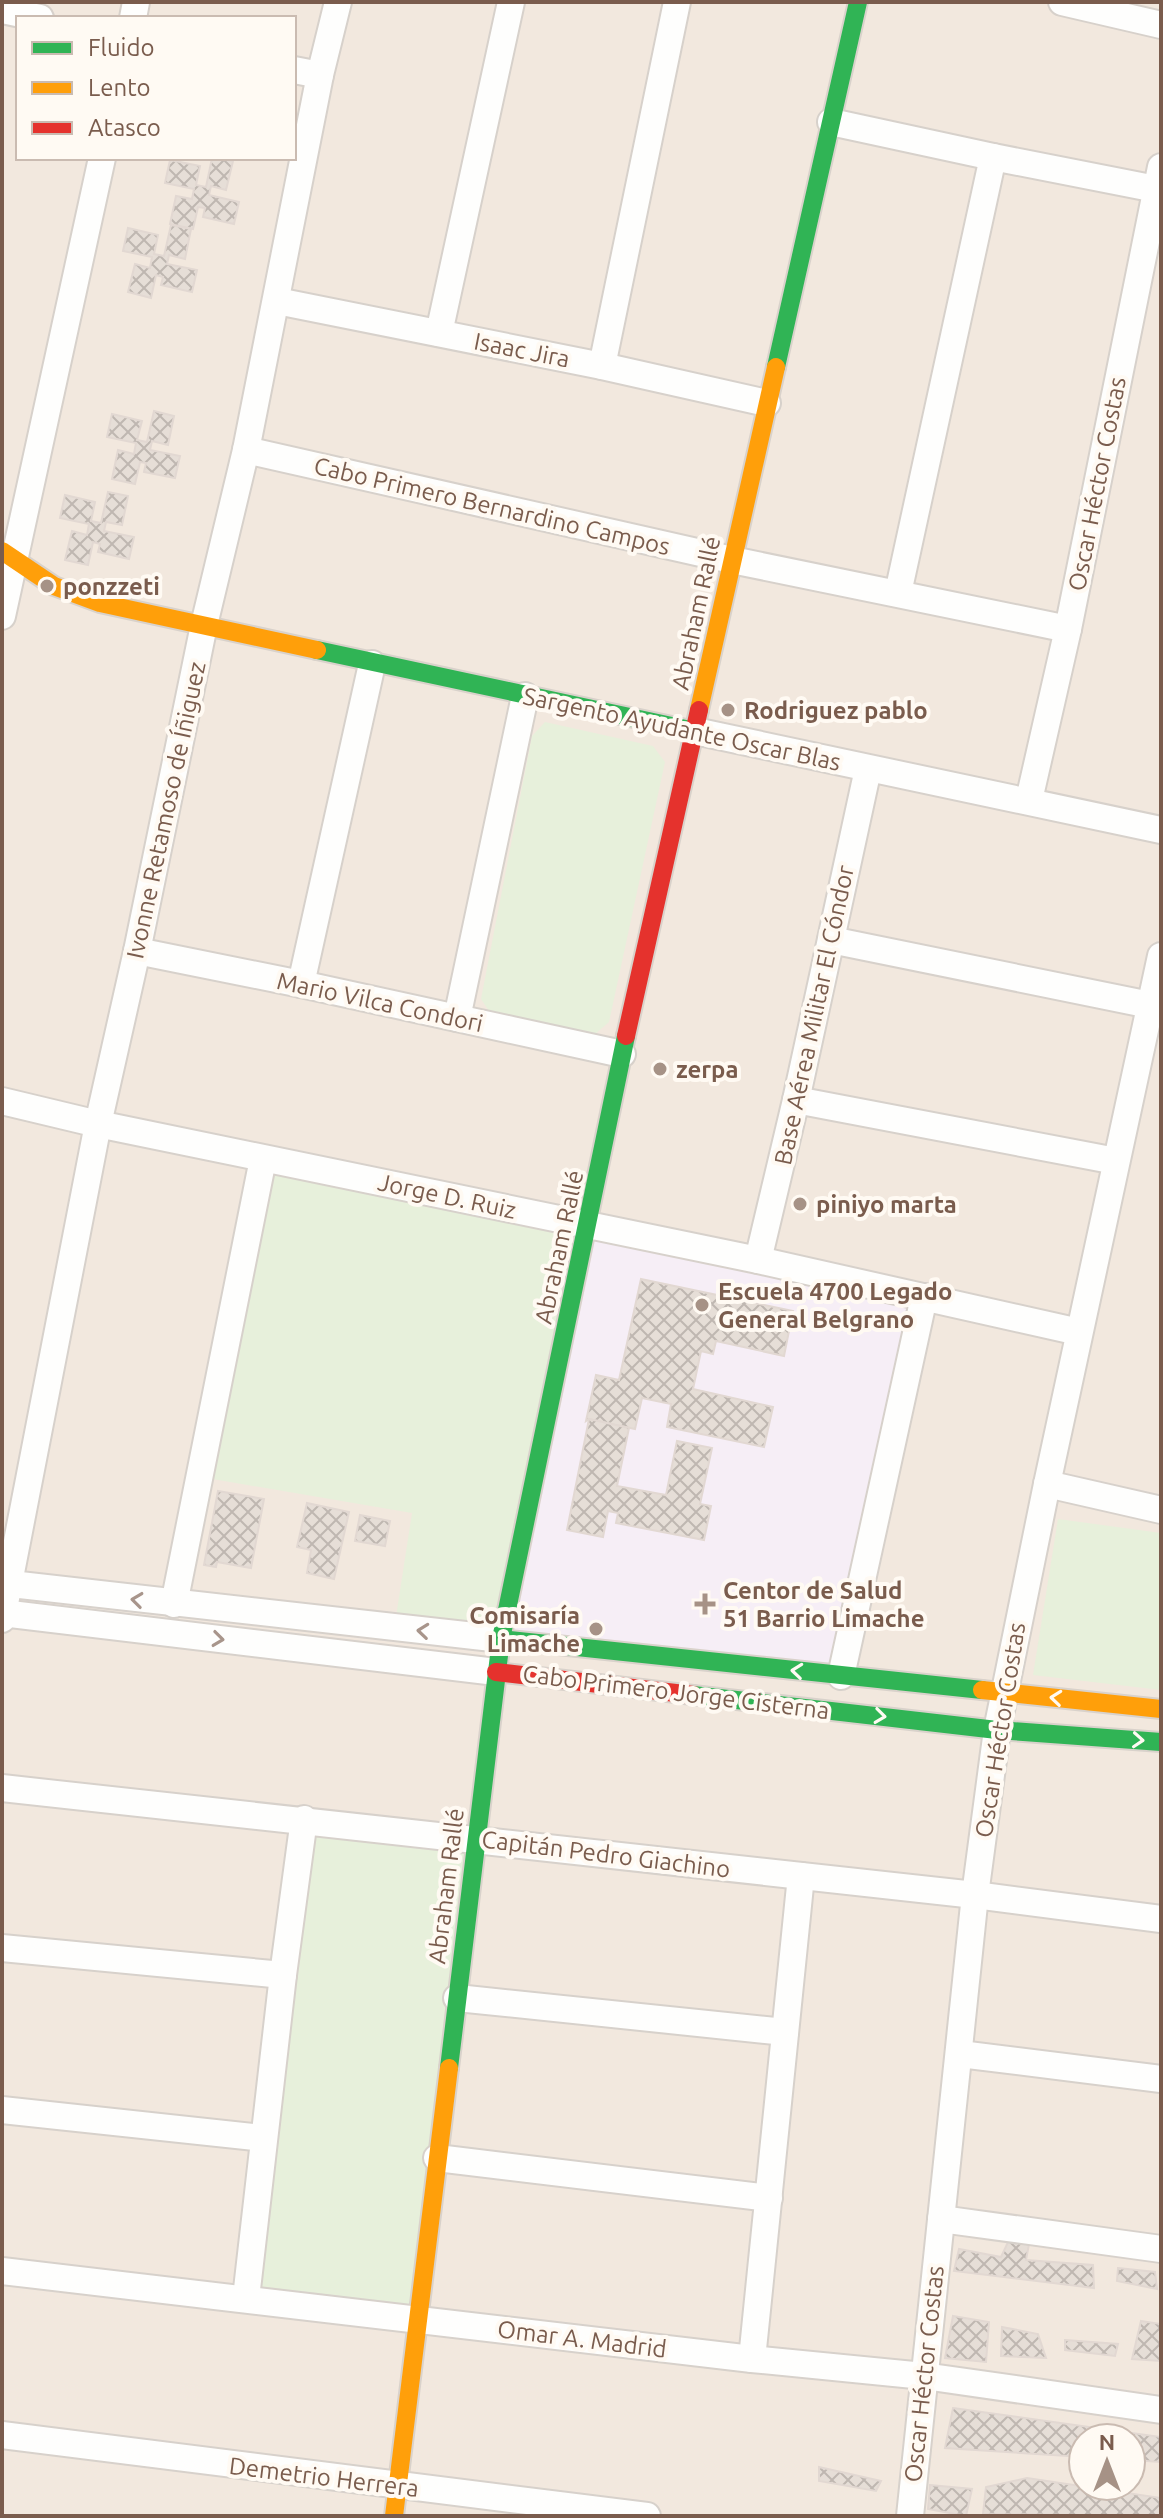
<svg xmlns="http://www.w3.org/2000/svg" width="1163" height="2518" viewBox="0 0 1163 2518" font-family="Ubuntu,sans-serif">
  <defs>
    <pattern id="building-cross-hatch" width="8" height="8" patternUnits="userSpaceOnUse" patternTransform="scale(2)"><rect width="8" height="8" fill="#e6ded7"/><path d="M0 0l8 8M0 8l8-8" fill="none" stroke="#bfb7b1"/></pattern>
  </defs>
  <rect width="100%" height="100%" fill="#f9f5f0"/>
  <path fill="#f2e8de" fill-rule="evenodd" d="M2,2H1161V2516H2ZM18,18H294V158H18ZM1083,2438H1131V2486H1083Z"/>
  <polygon fill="#f6eef6" points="593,1234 919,1299 838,1670 506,1636"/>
  <g fill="#e7f0db">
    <polygon points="545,722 653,746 665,762 609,1022 594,1035 489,1011 481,999 532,736"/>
    <polygon points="264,1160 588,1226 498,1635 395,1623 412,1513 201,1477"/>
    <polygon points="1058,1519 1161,1533 1161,1690 1033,1675"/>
    <polygon points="305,1821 474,1839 418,2319 246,2297"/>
  </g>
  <g fill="url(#building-cross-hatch)" stroke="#e2d8d2" stroke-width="2">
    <polygon points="212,158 233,161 226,190 211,186 209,195 239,202 234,224 203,217 205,208 198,207 193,229 170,224 176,196 192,199 194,189 165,183 170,160 200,166 196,185 206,187"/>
    <polygon points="171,225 191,229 185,259 169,255 167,264 197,270 192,292 161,285 163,277 156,275 151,298 128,292 135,264 150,268 152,257 123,251 128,228 158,235 154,254 164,256"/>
    <polygon points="154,411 174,416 168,445 152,441 150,450 180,456 175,478 144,472 146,463 140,462 135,484 112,479 118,450 134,454 136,443 107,437 112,414 142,421 137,440 147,442"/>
    <polygon points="108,492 128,496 122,525 106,522 104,531 134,537 129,559 98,552 100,544 93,542 88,565 65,560 72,531 87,535 89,524 60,518 65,495 95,502 91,521 101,523"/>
    <polygon points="641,1279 793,1311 784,1356 716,1341 713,1354 701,1351 693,1389 773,1407 764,1447 667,1427 671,1404 642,1398 635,1429 589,1419 586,1421 596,1375 619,1380"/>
    <polygon points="589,1419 629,1428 617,1486 666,1495 677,1441 712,1448 700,1504 711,1506 704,1540 616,1523 618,1513 608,1511 603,1537 567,1530"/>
    <polygon points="218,1491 264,1499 251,1568 217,1562 216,1567 204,1565"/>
    <polygon points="307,1503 349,1512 334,1579 307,1573 311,1550 297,1547"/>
    <polygon points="360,1515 390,1521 385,1546 355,1541"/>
    <polygon points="1010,2238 1029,2244 1026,2260 1093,2265 1094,2288 954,2271 959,2249 1001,2257"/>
    <polygon points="1118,2268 1155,2272 1157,2289 1117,2281"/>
    <polygon points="953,2316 989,2322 986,2362 945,2358"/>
    <polygon points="1141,2321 1161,2324 1161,2361 1132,2359"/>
    <polygon points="1002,2327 1038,2334 1046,2358 1001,2356"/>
    <polygon points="1065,2340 1118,2344 1115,2356 1065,2350"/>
    <polygon points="953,2408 1161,2437 1161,2462 1131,2460 1131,2438 1083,2438 1083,2457 945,2448"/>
    <polygon points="819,2467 881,2481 876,2491 819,2481"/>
    <polygon points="1027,2478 1161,2498 1161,2516 983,2514 986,2487"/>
    <polygon points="930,2485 972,2489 966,2516 928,2509"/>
  </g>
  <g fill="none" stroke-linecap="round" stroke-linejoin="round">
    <defs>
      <g id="street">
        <polyline points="1062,2 1161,25"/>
        <polyline points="2,10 40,18"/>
        <polyline points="133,18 136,2"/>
        <polyline points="294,70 320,75"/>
        <polyline points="831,122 993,157 1156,189"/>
        <polyline points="277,301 602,366 767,403"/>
        <polyline points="439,333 511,2"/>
        <polyline points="602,366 677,2"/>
        <polyline points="246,450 732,560 1068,629"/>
        <polyline points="898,593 993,157"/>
        <polyline points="2,616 102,158"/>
        <polyline points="695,731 1161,830"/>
        <polyline points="1029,800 1068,629 1161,167"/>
        <polyline points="831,940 1150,1005"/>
        <polyline points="137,951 301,984 622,1054"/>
        <polyline points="301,984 372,664"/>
        <polyline points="457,1018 525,696"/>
        <polyline points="796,1100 1116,1161"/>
        <polyline points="2,1101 98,1124 758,1260 1079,1332"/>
        <polyline points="758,1260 796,1100 868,769"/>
        <polyline points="1047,1484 1161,1510"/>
        <polyline points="2,1583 501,1639"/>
        <polyline points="174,1604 263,1159"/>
        <polyline points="2,1613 496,1672"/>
        <polyline points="2,1619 98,1124 137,951 204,625 246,450 320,75 338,2"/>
        <polyline points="841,1676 924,1297"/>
        <polyline points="2,1788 975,1895 1161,1919"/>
        <polyline points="2,1948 283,1975"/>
        <polyline points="457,1998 785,2032"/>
        <polyline points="960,2054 1161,2079"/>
        <polyline points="2,2110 263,2138"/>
        <polyline points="437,2158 769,2198"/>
        <polyline points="941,2219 1161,2249"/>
        <polyline points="2,2271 752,2359 924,2376 1161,2410"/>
        <polyline points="246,2298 283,1975 304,1819"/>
        <polyline points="752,2359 801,1876"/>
        <polyline points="2,2435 647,2516"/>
        <polyline points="910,2516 975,1895 997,1730 1047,1484 1161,956"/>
      </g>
      <g id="fast">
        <polyline points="776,367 858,2"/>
        <polyline points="317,650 695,731"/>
        <polyline points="501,1639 982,1690"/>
        <polyline points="693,1695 997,1730 1161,1742"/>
        <polyline points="449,2068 501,1639 626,1036"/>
      </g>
      <g id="slow">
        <polyline points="2,551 54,586 100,603 317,650"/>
        <polyline points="699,710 776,367"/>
        <polyline points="982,1690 1161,1709"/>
        <polyline points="394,2516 449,2068"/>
      </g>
      <g id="jam">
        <polyline points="626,1036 699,710"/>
        <polyline points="496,1672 693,1695"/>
      </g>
    </defs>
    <use href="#street" stroke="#d7d1cb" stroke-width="30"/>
    <use href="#fast" stroke="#d9d2cb" stroke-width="22"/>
    <use href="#slow" stroke="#d9d2cb" stroke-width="22"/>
    <use href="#jam" stroke="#d9d2cb" stroke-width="22"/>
    <use href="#street" stroke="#fefefd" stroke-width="26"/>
    <use href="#fast" stroke="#30b455" stroke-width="18"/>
    <use href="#slow" stroke="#ff9f0a" stroke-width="18"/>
    <use href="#jam" stroke="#e5322d" stroke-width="18"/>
  </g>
  <defs><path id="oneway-chevron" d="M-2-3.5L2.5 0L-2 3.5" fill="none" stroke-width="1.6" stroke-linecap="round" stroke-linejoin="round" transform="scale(2)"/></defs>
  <g stroke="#a8958b">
    <use href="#oneway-chevron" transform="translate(137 1600) rotate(-173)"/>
    <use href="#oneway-chevron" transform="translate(423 1631) rotate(-174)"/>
    <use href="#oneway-chevron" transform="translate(218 1639) rotate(7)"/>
  </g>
  <g stroke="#fffaf3">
    <use href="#oneway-chevron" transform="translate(797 1671) rotate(-174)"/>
    <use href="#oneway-chevron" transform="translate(1056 1698) rotate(-174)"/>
    <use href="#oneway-chevron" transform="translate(880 1716) rotate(7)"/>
    <use href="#oneway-chevron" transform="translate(1138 1740) rotate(4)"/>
  </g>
  <g fill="#a69286" stroke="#fffaf3" stroke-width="3">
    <circle cx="47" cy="586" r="8"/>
    <circle cx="728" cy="710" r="8"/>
    <circle cx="660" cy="1069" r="8"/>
    <circle cx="800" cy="1204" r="8"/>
    <circle cx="702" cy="1305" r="8"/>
    <path d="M701 1592h8v8h8v8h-8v8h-8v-8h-8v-8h8z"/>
    <circle cx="596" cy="1629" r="8"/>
  </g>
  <g text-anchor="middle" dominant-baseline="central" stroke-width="8" stroke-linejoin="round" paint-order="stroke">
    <g font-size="24" fill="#7a5c4d" stroke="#fffaf3">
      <text transform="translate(522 350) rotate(11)">Isaac Jira</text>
      <text transform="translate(1097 484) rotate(-79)">Oscar Héctor Costas</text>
      <text transform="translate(492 506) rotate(13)">Cabo Primero Bernardino Campos</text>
      <text transform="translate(696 613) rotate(-78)">Abraham Rallé</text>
      <text transform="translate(682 729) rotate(12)">Sargento Ayudante Oscar Blas</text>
      <text transform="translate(166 810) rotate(-78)">Ivonne Retamoso de Íñiguez</text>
      <text transform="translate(380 1002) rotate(12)">Mario Vilca Condori</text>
      <text transform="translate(814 1015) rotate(-78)">Base Aérea Militar El Cóndor</text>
      <text transform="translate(447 1196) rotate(12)">Jorge D. Ruiz</text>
      <text transform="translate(559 1247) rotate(-78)">Abraham Rallé</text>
      <text transform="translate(676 1692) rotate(7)">Cabo Primero Jorge Cisterna</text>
      <text transform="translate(1000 1730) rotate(-81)">Oscar Héctor Costas</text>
      <text transform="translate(606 1854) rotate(7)">Capitán Pedro Giachino</text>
      <text transform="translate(446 1886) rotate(-83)">Abraham Rallé</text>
      <text transform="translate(582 2339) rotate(7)">Omar A. Madrid</text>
      <text transform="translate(924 2374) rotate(-84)">Oscar Héctor Costas</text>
      <text transform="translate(324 2477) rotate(7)">Demetrio Herrera</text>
    </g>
    <g font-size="24" font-weight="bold" fill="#7a5c4d" stroke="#fffaf3" text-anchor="start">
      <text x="63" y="586">ponzzeti</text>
      <text x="744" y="710">Rodriguez pablo</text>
      <text x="676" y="1069">zerpa</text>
      <text x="816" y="1204">piniyo marta</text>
      <text x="718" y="1291">Escuela 4700 Legado<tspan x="718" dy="28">General Belgrano</tspan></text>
      <text x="723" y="1590">Centor de Salud<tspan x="723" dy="28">51 Barrio Limache</tspan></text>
      <text x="580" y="1615" text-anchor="end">Comisaría<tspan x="580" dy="28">Limache</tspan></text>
    </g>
  </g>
  <rect width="1163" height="2518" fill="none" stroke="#7a5c4d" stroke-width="8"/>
  <rect x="16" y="16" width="280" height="144" fill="#fffaf3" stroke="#cabbb1" stroke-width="2"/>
  <rect x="32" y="42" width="40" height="12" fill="#30b455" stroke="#cabbb1" stroke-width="2"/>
  <text x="88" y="56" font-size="24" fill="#7a5c4d">Fluido</text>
  <rect x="32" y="82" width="40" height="12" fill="#ff9f0a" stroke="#cabbb1" stroke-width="2"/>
  <text x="88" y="96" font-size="24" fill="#7a5c4d">Lento</text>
  <rect x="32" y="122" width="40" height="12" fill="#e5322d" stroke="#cabbb1" stroke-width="2"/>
  <text x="88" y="136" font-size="24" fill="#7a5c4d">Atasco</text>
  <g transform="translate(1107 2462)"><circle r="38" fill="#fffaf3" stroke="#cabbb1" stroke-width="2"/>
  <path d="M0-6L14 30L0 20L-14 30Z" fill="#a69286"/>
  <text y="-12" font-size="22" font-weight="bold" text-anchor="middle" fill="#7a5c4d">N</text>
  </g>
</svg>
